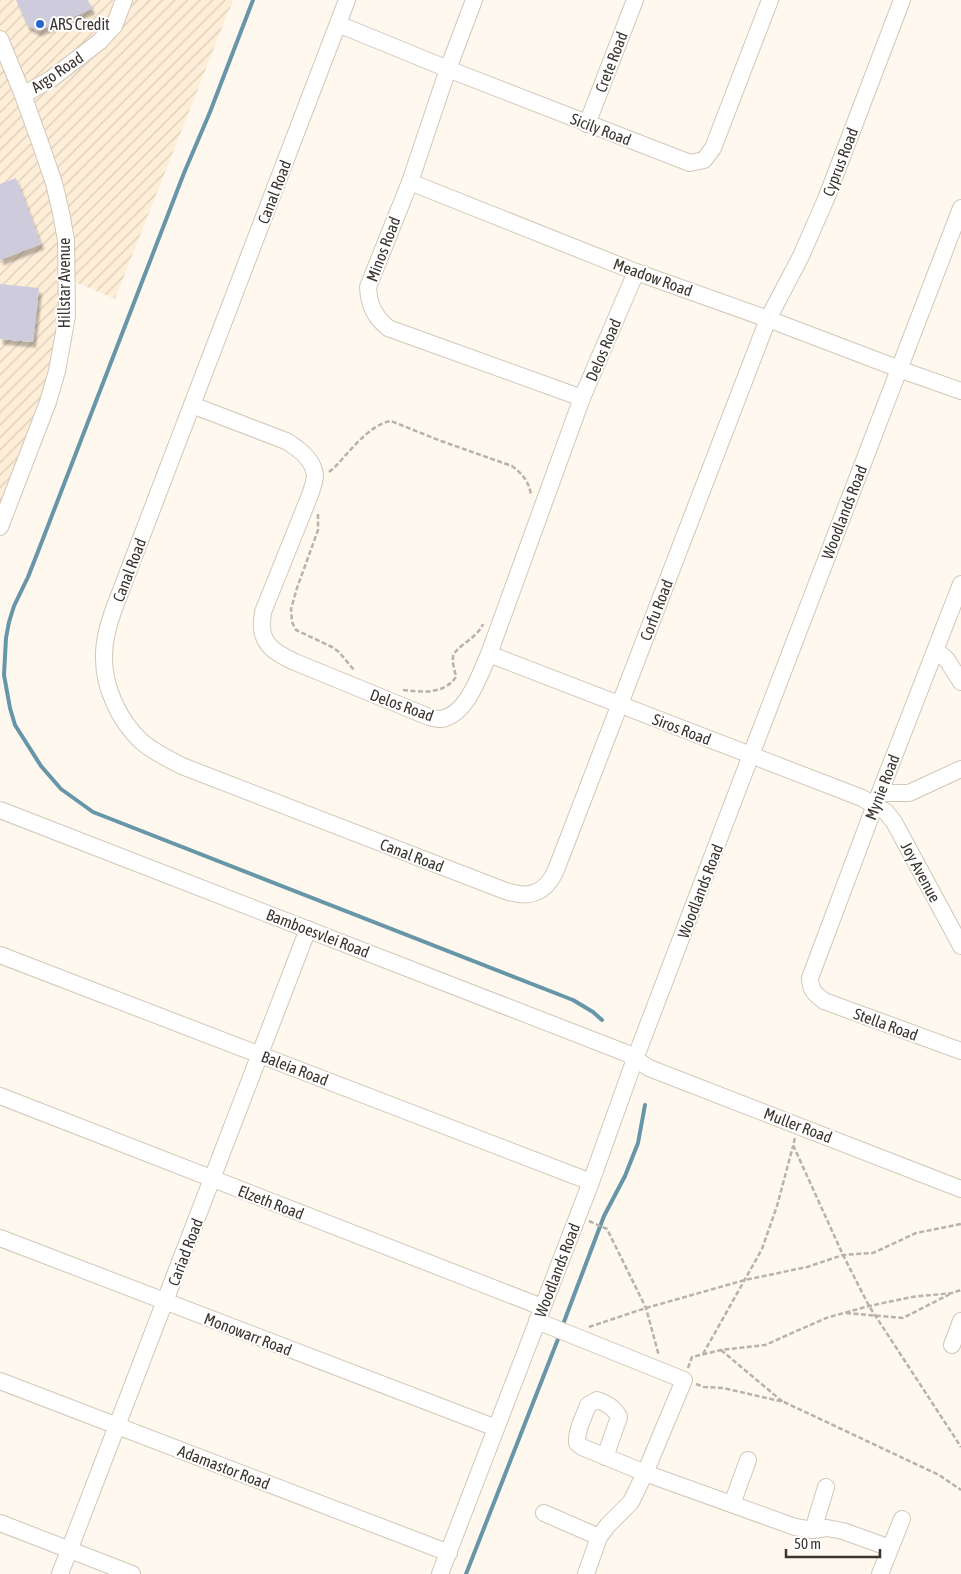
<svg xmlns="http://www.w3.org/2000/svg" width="961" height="1574" viewBox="0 0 961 1574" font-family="'Asap Condensed',sans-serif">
  <defs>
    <pattern id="industrial-furrows" width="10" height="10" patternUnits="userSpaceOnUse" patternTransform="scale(1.25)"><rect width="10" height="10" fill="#feeed8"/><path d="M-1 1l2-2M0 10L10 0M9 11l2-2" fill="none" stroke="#dacdba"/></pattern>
    <filter id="shadow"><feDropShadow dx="3" dy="5.5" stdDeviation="1" flood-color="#0004"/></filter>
  </defs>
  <rect width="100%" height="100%" fill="#fef8ef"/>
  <polygon fill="url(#industrial-furrows)" points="0,0 233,0 115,299 68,279 68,316 0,534"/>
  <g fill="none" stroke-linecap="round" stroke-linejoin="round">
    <g stroke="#6796a8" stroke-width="4">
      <polyline points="253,0 210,112 184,173 39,549 28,577 14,606 9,622 6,638 4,675 10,708 15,725 41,766 61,789 93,812 573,1000 593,1012 602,1020"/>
      <polyline points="562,1327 604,1216 625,1176 638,1143 645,1105"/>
      <polyline points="466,1574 560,1334"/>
    </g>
  </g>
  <g fill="#cecbdc" filter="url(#shadow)">
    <polygon points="16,0 88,0 92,9 38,31 27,25"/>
    <polygon points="16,178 41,244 0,260 0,184"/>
    <polygon points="0,284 39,288 33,342 0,339"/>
  </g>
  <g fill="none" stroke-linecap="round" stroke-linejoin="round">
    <defs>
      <g id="minor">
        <path d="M347,0L115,606C109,622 104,639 104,655C103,686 119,721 142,742C154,752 168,759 182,766L503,890C527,899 545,895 556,870L768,319L801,256L826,199L902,0"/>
        <path d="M474,0L448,69L410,182L368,287C369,305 374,316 388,328L582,398"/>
        <polyline points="338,24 448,69 690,163 704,160 713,148 770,0"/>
        <polyline points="0,39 23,95 42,148 54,183 61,213 66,240 67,316 57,371 48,402 0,527"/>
        <polyline points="23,95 51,79 99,42 114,26 124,0"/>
        <polyline points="587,124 635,0"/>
        <polyline points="410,182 636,272 768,319 910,373 961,391"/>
        <path d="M192,405L286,441C298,448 313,459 315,475C315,481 312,489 310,495L263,612C263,617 261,623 262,628C263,647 280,655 295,662L429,717C433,718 438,719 441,719C467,715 480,674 489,654L582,398L636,272"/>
        <path d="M961,584L875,805L810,978C810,990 815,994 824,1001L961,1051"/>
        <polyline points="936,650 947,660 961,682"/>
        <polyline points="489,654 862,798 886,812 894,822 961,946"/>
        <polyline points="880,793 909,793 961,769"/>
        <polyline points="0,810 626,1053 649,1068 961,1189"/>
        <polyline points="0,955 591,1182"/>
        <polyline points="0,1096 542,1307"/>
        <polyline points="0,1238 496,1428"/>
        <polyline points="537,1321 684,1380 645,1473 631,1502 608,1525 599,1537 586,1574"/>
        <polyline points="952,1345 961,1321"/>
        <polyline points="0,1381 449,1553"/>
        <path d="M605,1457L619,1417C615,1408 606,1403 597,1400L588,1405C584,1417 576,1430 577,1443L582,1447L645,1473L795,1527L813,1530L827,1528L843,1531L890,1548"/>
        <polyline points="732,1504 748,1460"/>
        <polyline points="544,1513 599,1537"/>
        <polyline points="0,1523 132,1574"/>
        <polyline points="813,1530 826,1487"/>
        <polyline points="60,1574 308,929"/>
        <polyline points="440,1574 591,1182 635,1059 751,755 961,208"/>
        <polyline points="880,1574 902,1519"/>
      </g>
    </defs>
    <use href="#minor" stroke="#d2c7b9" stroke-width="18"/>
    <g stroke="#b8b2ab" stroke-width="2.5" stroke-dasharray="5 2.5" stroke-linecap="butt">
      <path d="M329,472L335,467C349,452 370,424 391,421L441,441L512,466C523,474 529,482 531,495"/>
      <polyline points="318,514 318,530 297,588 291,609 292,622 296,630 332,647 339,652 354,670"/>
      <path d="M403,690C422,692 443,695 456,677C455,671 452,663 453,657C455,646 477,639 483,624"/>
      <polyline points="795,1138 793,1145 843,1255 869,1306 961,1447"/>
      <polyline points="589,1221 607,1229 646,1308 659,1356"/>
      <polyline points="846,1313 903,1318 950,1294"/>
      <polyline points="589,1327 646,1308 745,1280 807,1267 843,1255 873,1253 916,1233 961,1224"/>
      <polyline points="721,1350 783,1402"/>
      <polyline points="703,1354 762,1249 777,1206 793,1146"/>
      <polyline points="688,1368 692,1357 721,1350 765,1345 826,1318 869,1306 912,1297 952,1293 961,1290"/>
      <polyline points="696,1384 704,1387 723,1388 784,1402 939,1475 961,1490"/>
    </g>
    <use href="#minor" stroke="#fff" stroke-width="16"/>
  </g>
  <circle fill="#2566d2" stroke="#fff" stroke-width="2" cx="40" cy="24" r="5"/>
  <g text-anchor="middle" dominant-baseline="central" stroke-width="4" stroke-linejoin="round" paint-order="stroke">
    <g font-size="16" fill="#3a3530" stroke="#fff" text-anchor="start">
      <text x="50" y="24">ARS Credit</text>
    </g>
    <g font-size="16" fill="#3a3530" stroke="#fff">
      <text transform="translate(611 62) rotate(-69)">Crete Road</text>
      <text transform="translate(57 72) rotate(-34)">Argo Road</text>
      <text transform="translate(601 129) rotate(21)">Sicily Road</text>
      <text transform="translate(840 162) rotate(-69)">Cyprus Road</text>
      <text transform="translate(274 192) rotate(-69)">Canal Road</text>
      <text transform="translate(383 249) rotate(-69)">Minos Road</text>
      <text transform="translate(653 277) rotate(20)">Meadow Road</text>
      <text transform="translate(64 283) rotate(-90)">Hillstar Avenue</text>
      <text transform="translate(603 350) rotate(-67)">Delos Road</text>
      <text transform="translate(844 512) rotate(-69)">Woodlands Road</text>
      <text transform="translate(129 570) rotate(-69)">Canal Road</text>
      <text transform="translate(656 610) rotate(-69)">Corfu Road</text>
      <text transform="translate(402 705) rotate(20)">Delos Road</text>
      <text transform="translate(682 729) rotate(21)">Siros Road</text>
      <text transform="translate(882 787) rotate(-69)">Mynie Road</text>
      <text transform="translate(412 855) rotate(21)">Canal Road</text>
      <text transform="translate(921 872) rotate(62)">Joy Avenue</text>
      <text transform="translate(700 891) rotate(-69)">Woodlands Road</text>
      <text transform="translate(318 933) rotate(21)">Bamboesvlei Road</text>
      <text transform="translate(886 1024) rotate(20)">Stella Road</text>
      <text transform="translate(295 1068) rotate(21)">Baleia Road</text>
      <text transform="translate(798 1125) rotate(21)">Muller Road</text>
      <text transform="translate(271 1202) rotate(21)">Elzeth Road</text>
      <text transform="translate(185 1252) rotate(-69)">Cariad Road</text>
      <text transform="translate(557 1270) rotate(-69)">Woodlands Road</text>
      <text transform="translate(248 1334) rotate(21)">Monowarr Road</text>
      <text transform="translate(224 1467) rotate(21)">Adamastor Road</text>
    </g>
  </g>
  <path d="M786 1549v8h94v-8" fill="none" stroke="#3a3530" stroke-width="2.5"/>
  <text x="794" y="1549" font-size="15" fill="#3a3530" stroke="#ffffff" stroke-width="4" paint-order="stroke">50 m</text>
</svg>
